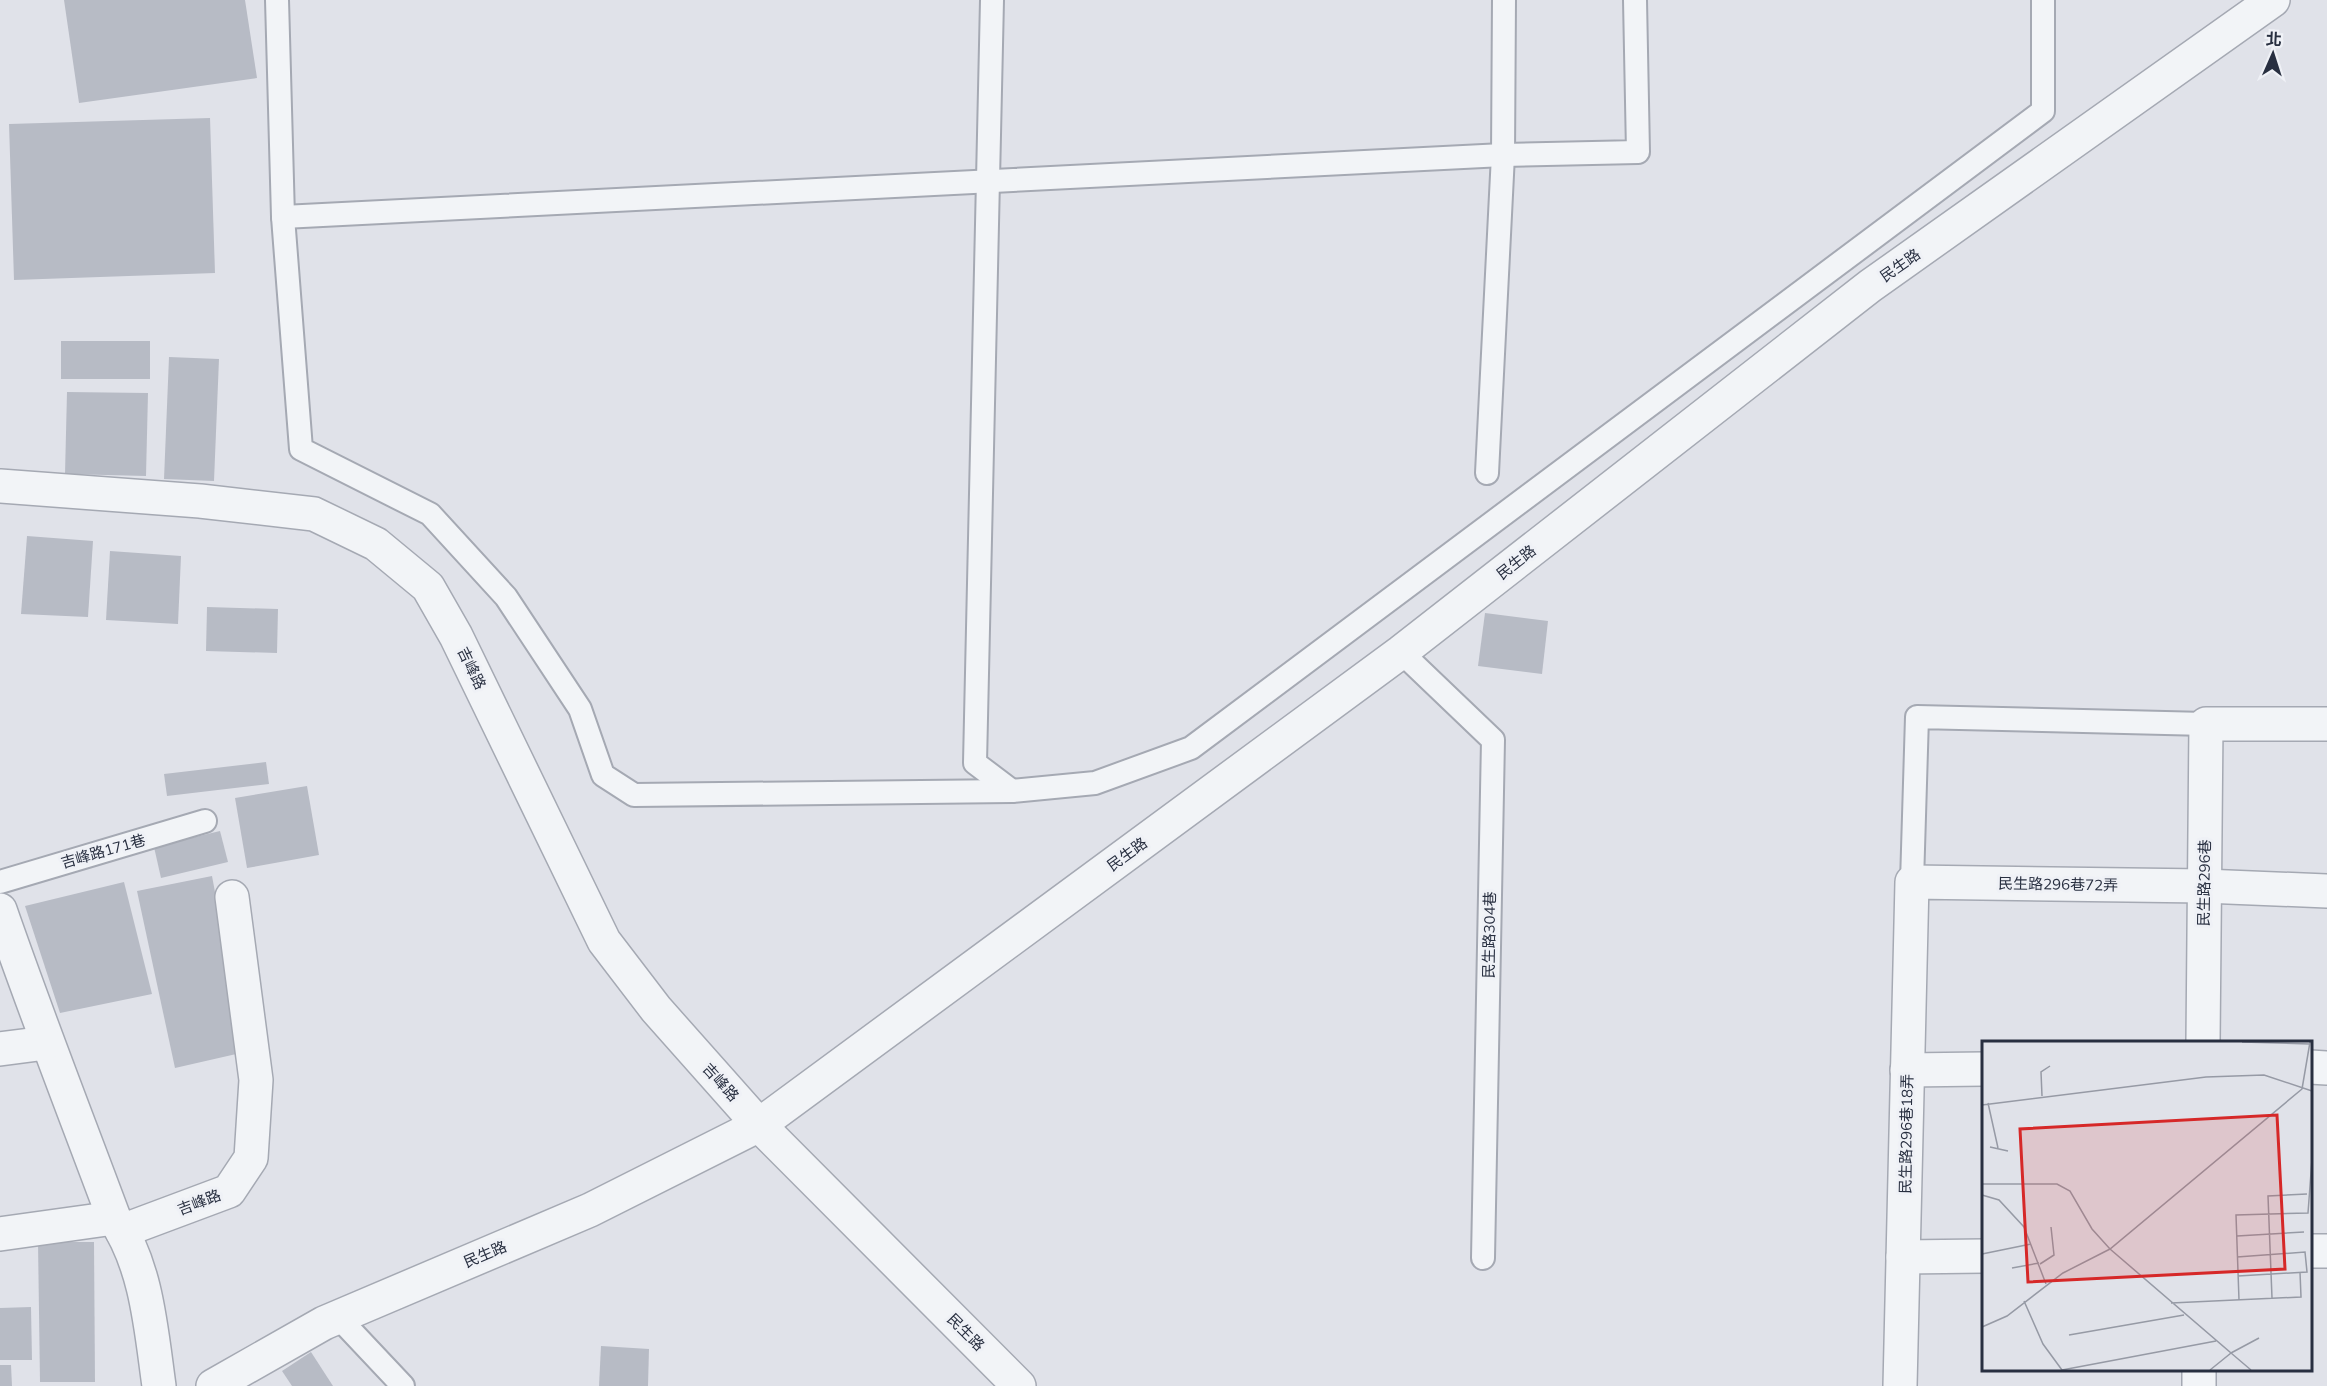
<svg xmlns="http://www.w3.org/2000/svg" width="2327" height="1386" viewBox="0 0 2327 1386" font-family="Mulish,'Noto Sans TC',sans-serif">
  <rect width="100%" height="100%" fill="#e0e2e9"/>
  <g fill="#b7bbc5">
    <polygon points="64,0 245,0 257,78 79,103"/>
    <polygon points="210,118 215,273 14,280 9,124"/>
    <rect x="61" y="341" width="89" height="38"/>
    <polygon points="169,357 219,359 214,481 164,479"/>
    <polygon points="67,392 148,393 146,476 65,474"/>
    <polygon points="27,536 93,541 88,617 21,614"/>
    <polygon points="110,551 181,556 178,624 106,620"/>
    <polygon points="207,607 278,609 277,653 206,651"/>
    <polygon points="1485,613 1548,621 1542,674 1478,666"/>
    <polygon points="266,762 269,784 167,796 164,774"/>
    <polygon points="307,786 319,855 247,868 235,798"/>
    <polygon points="220,831 228,862 161,878 154,847"/>
    <polygon points="212,876 245,1052 175,1068 137,891"/>
    <polygon points="124,882 152,994 60,1013 25,906"/>
    <polygon points="38,1242 94,1242 95,1382 40,1382"/>
    <polygon points="31,1307 32,1360 0,1360 0,1308"/>
    <polygon points="601,1346 649,1349 648,1386 599,1386"/>
    <polygon points="311,1352 333,1386 292,1386 282,1371"/>
    <polygon points="0,1365 11,1365 12,1386 0,1386"/>
  </g>
  <g fill="none" stroke-linecap="round" stroke-linejoin="round">
    <defs>
      <g id="service">
        <polyline points="277,0 283,217 301,449 430,514 506,597 580,709 603,775 634,795 1012,791 1095,783 1191,748 2043,111 2043,0"/>
        <polyline points="992,0 975,763 1012,791"/>
        <polyline points="283,217 1503,155 1638,152 1635,0"/>
        <polyline points="1487,473 1503,155 1504,0"/>
        <polyline points="1401,652 1493,740 1483,1258"/>
        <polyline points="0,882 205,821"/>
        <polyline points="1912,882 1917,717 2206,724"/>
        <polyline points="338,1317 403,1386"/>
      </g>
      <g id="minor">
        <path d="M0,910C36,1014 76,1116 114,1218C147,1267 151,1329 159,1386"/>
        <polyline points="2203,1042 2206,724 2327,724"/>
        <polyline points="0,1049 46,1043"/>
        <polyline points="2310,1067 2327,1068"/>
        <polyline points="1907,1070 1984,1069"/>
        <polyline points="122,1231 229,1191 251,1158 256,1080 232,897"/>
        <polyline points="0,1234 114,1218"/>
        <polyline points="2310,1251 2327,1251"/>
        <polyline points="1903,1257 1984,1256"/>
        <polyline points="1900,1386 1912,882 2204,886 2327,891"/>
        <polyline points="2199,1386 2199,1370"/>
      </g>
      <g id="tertiary">
        <polyline points="0,486 200,501 314,514 376,544 428,587 456,636 604,941 656,1009 759,1125 1019,1386"/>
        <polyline points="213,1386 324,1323 590,1210 759,1125 1401,652 1870,286 2273,0"/>
      </g>
    </defs>
    <use href="#service" stroke="#a5a9b3" stroke-width="26"/>
    <use href="#minor" stroke="#a5a9b3" stroke-width="36"/>
    <use href="#tertiary" stroke="#a5a9b3" stroke-width="36"/>
    <use href="#service" stroke="#f2f4f7" stroke-width="22"/>
    <use href="#minor" stroke="#f2f4f7" stroke-width="33"/>
    <use href="#tertiary" stroke="#f2f4f7" stroke-width="33"/>
  </g>
  <g text-anchor="middle" dominant-baseline="central" stroke-width="6" stroke-linejoin="round" paint-order="stroke">
    <g font-size="15" fill="#282f40" stroke="#eff1f6">
      <text transform="translate(1900 265) rotate(-35)">民生路</text>
      <text transform="translate(1516 562) rotate(-38)">民生路</text>
      <text transform="translate(472 668) rotate(64)">吉峰路</text>
      <text transform="translate(103 851) rotate(-16)">吉峰路171巷</text>
      <text transform="translate(1127 854) rotate(-36)">民生路</text>
      <text transform="translate(2204 883) rotate(-89)">民生路296巷</text>
      <text transform="translate(2058 884) rotate(1)">民生路296巷72弄</text>
      <text transform="translate(1489 935) rotate(-89)">民生路304巷</text>
      <text transform="translate(721 1082) rotate(48)">吉峰路</text>
      <text transform="translate(1906 1134) rotate(-89)">民生路296巷18弄</text>
      <text transform="translate(199 1202) rotate(-21)">吉峰路</text>
      <text transform="translate(485 1254) rotate(-23)">民生路</text>
      <text transform="translate(966 1332) rotate(45)">民生路</text>
    </g>
  </g>
  <g transform="translate(1982 1041)">
    <rect width="330" height="330" fill="#e0e2e9"/>
    <path fill="none" stroke="#969aa5" stroke-width="1.5" d="M260,1L328,3M320,48L328,1M60,55L59,31L68,25M6,62L16,107M0,64L224,36L282,34L330,50M8,106L26,110M0,143H75L88,150L110,188L128,208L249,312L228,329M0,154L17,159L42,186L64,243M255,195L322,191M0,213L49,203M255,216L323,211L325,231L256,235M58,223L72,214L69,186M30,227L57,222M290,257L286,155L325,153M257,259L254,174L326,172L330,118M42,260L61,303L80,329M189,262L319,256L318,231M0,286L25,275L81,232L128,208L320,48M87,294L202,274M80,329L234,300M269,329L249,312L277,297"/>
    <path fill="#d62828" fill-opacity="0.15" stroke="#d62828" stroke-width="3" d="M295,74L303,228L46,241L38,88Z"/>
    <rect width="330" height="330" fill="none" stroke="#282f40" stroke-width="3"/>
  </g>
  <g transform="translate(2273 54) rotate(3)" stroke="#eff1f6" stroke-width="4.5" paint-order="stroke">
  <path d="M0-4.5L10 22L0 15L-10 22Z" fill="#282f40"/>
  <text y="-9" font-size="16" font-weight="bold" text-anchor="middle" fill="#282f40">北</text>
  </g>
</svg>
